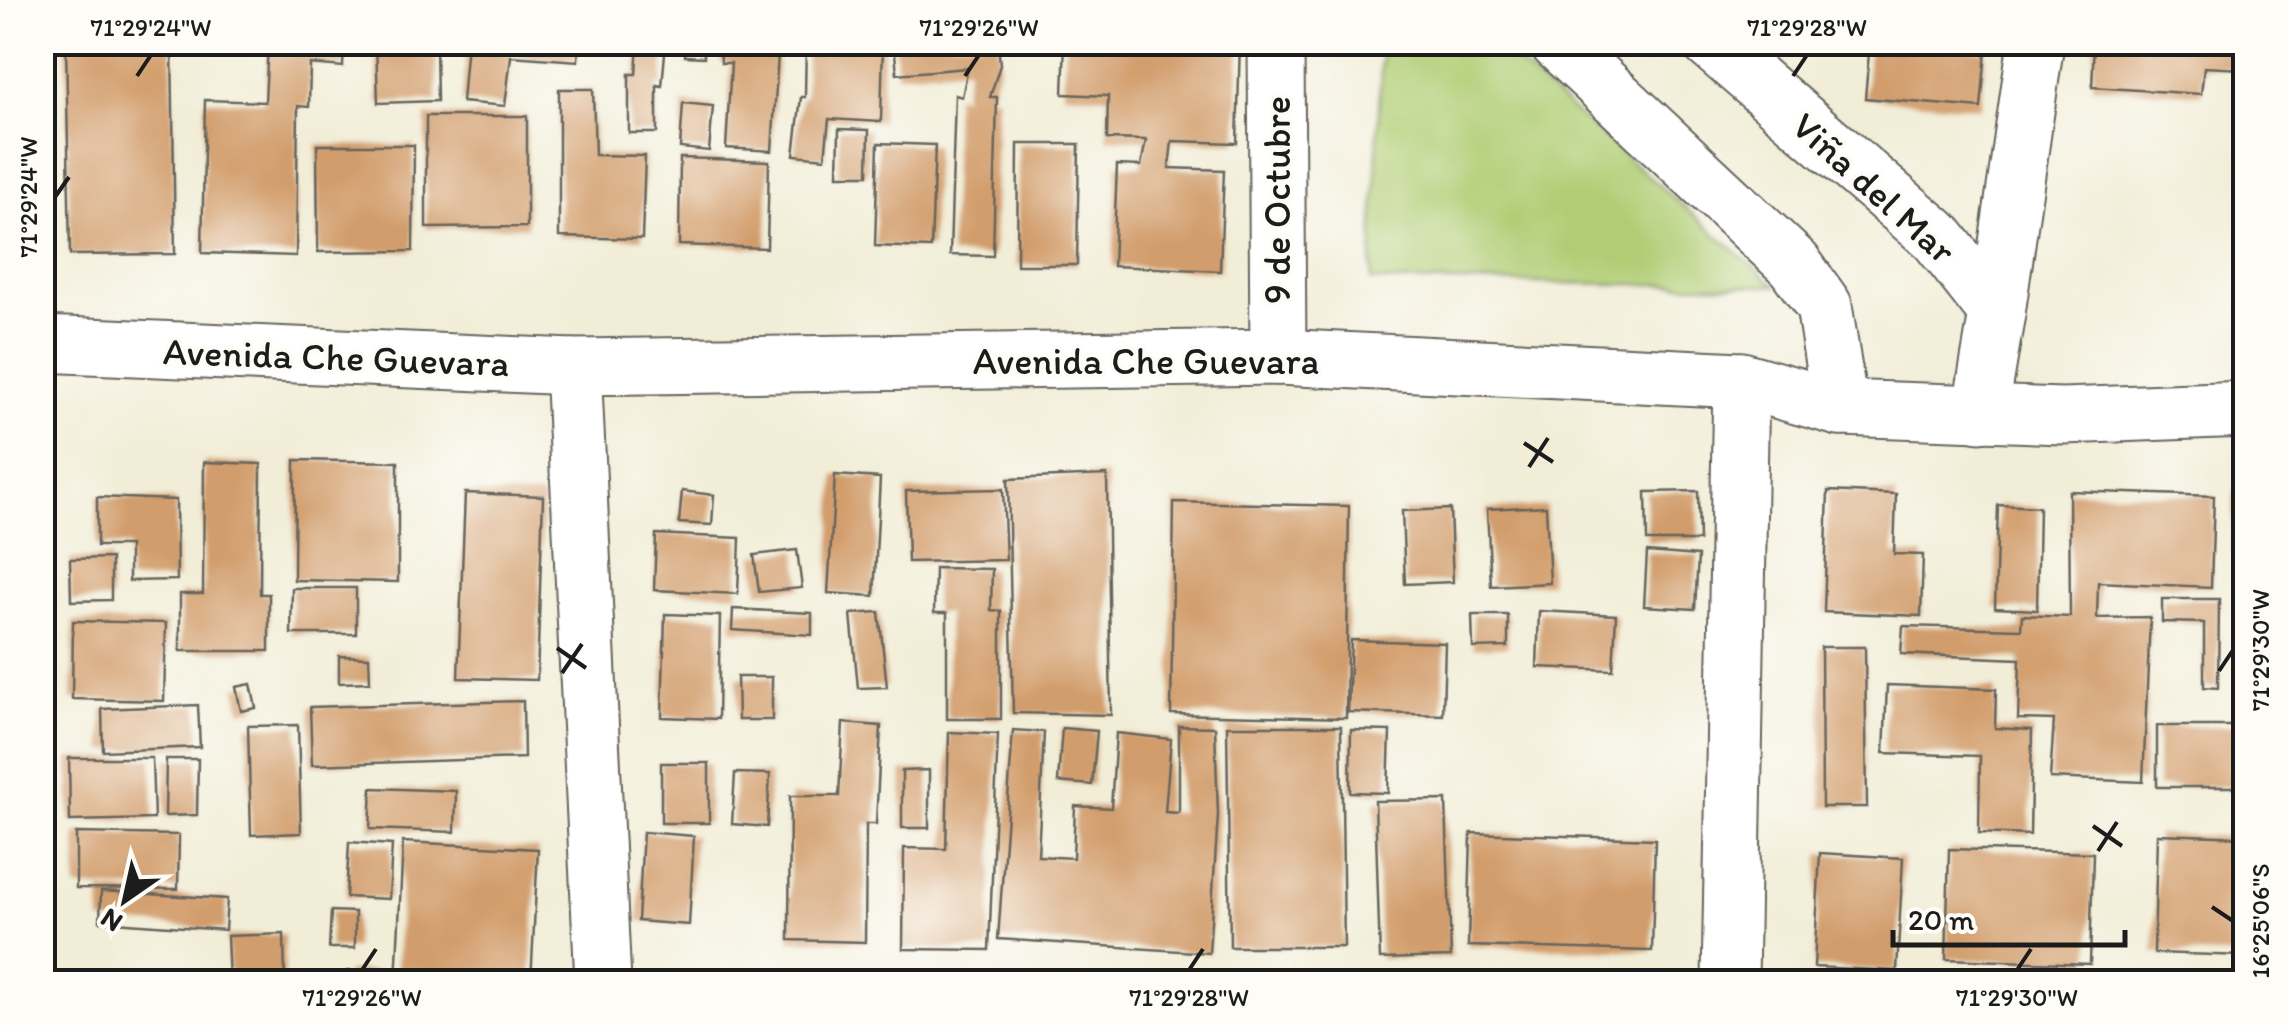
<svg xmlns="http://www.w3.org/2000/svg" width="2288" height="1025" viewBox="0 0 2288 1025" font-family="Itim,sans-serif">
  <rect width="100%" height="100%" fill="#fdfcf7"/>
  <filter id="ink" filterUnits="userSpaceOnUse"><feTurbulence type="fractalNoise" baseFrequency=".01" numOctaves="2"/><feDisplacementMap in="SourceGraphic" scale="20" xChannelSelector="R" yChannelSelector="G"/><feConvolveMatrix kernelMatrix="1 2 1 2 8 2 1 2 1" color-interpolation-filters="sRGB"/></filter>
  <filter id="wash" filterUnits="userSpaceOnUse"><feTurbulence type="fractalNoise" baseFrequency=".0048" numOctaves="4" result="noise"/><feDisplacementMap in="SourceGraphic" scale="40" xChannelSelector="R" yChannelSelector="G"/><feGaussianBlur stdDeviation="2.25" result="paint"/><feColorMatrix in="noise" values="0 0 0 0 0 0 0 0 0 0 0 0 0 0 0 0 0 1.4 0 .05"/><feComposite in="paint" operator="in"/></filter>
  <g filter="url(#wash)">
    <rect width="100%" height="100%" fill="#f1edd7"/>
    <polygon fill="#b0cd74" stroke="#667448" stroke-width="2.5" points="1493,42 1776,286 1371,281 1382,43"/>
    <g id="blocks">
      <g fill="#d29d6c">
        <polygon points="66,42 172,42 175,254 70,255"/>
        <polygon points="268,42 344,42 343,67 310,64 309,107 298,106 296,256 202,253 205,100 265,102"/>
        <polygon points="376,42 436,42 437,101 378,103"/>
        <polygon points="467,42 579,42 578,61 511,56 505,106 462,102"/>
        <polygon points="638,42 666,42 662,86 657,85 657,133 629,133 629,74 636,74"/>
        <polygon points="686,42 704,42 704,57 685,56"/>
        <polygon points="720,42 761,42 761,54 778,54 772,151 726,148 731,63 721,63"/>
        <polygon points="806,42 883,42 881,122 829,119 825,158 794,155 801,97 805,97"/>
        <polygon points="894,42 998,42 1000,65 990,97 997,97 993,256 950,255 955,95 962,97 968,68 897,74"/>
        <polygon points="1065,42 1240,42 1237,143 1172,141 1169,168 1224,170 1220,271 1113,266 1117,165 1141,166 1146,140 1107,139 1108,96 1063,94"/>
        <polygon points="1870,42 1986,51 1981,108 1865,98"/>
        <polygon points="2094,42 2244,42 2242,69 2204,67 2201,94 2092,87"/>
        <polygon points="559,89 593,89 595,155 645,156 642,239 559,237"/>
        <polygon points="683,103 713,106 709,151 680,148"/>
        <polygon points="426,116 527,116 527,227 426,228"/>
        <polygon points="839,129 869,130 868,175 838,175"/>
        <polygon points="878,143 935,145 931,248 875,246"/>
        <polygon points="1018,144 1079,144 1077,265 1017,265"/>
        <polygon points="317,145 414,145 413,251 318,252"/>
        <polygon points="680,158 769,161 767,248 679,245"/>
        <polygon points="295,460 398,462 398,582 294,580"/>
        <polygon points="204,462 261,464 260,594 269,594 269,651 180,651 180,594 203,594"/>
        <polygon points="835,475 880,478 874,596 828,593"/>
        <polygon points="1107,475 1111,715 1013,713 1008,479"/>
        <polygon points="1003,489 1006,560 908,562 906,491"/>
        <polygon points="2234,490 2246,490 2246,553 2232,553"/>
        <polygon points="682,491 714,495 712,525 679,523"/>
        <polygon points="1698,491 1699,541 1647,541 1646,492"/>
        <polygon points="1828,491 1896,494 1894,554 1923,555 1921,616 1824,612"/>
        <polygon points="2069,491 2214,496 2211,587 2098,582 2097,618 2150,617 2143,782 2050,778 2054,720 2018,719 2020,659 1901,654 1903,626 2021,629 2022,615 2070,617"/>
        <polygon points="465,493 543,496 537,680 458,678"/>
        <polygon points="97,497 176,500 177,580 129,581 129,546 97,546"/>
        <polygon points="1174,502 1349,506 1346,718 1171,714"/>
        <polygon points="1998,505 2039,507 2037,610 1995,608"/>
        <polygon points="1546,506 1550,583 1491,586 1487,509"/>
        <polygon points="1450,509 1453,582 1405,584 1402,511"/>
        <polygon points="656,534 740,538 738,594 654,590"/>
        <polygon points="797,550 802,588 759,592 754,555"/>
        <polygon points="1647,552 1698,556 1695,609 1644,606"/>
        <polygon points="111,558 111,600 71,601 70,559"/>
        <polygon points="935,568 992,569 991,610 1001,611 1001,719 947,719 947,613 934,613"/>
        <polygon points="292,588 356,588 356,634 291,634"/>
        <polygon points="2162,599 2219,599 2218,688 2204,687 2204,623 2162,622"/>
        <polygon points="733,609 812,613 812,635 732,630"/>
        <polygon points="1539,611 1616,615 1613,670 1537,667"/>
        <polygon points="879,612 887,687 858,688 851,614"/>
        <polygon points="665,614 720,616 718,719 662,717"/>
        <polygon points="1472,615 1508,615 1508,647 1473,648"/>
        <polygon points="73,621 166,623 164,701 72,699"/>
        <polygon points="1351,640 1445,643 1443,715 1348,712"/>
        <polygon points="1821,647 1865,647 1867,807 1822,807"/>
        <polygon points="339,656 369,657 370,682 339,683"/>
        <polygon points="737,677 772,677 772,720 738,720"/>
        <polygon points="251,684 256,708 241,711 236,687"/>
        <polygon points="1887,685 1996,689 1995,728 2032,730 2030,835 1979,833 1980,756 1884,753"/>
        <polygon points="523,701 524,758 312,765 310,707"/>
        <polygon points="198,705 200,747 103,751 102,709"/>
        <polygon points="843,723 881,726 876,824 866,824 865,942 789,940 790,796 839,796"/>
        <polygon points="298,725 301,833 251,835 248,726"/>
        <polygon points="1179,726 1215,727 1218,815 1209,953 998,939 1013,730 1044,732 1038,856 1073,858 1075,806 1111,808 1116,733 1171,739 1165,812 1179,813"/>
        <polygon points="1227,726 1341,726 1344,947 1230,947"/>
        <rect x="2157" y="726" width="89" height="61"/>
        <polygon points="1062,728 1097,731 1092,785 1058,782"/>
        <polygon points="1351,730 1390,731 1388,793 1350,792"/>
        <polygon points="949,732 998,734 989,950 903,949 904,848 946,849"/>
        <polygon points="69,758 152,758 154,819 70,821"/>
        <polygon points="166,759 198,759 197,815 165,816"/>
        <rect x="661" y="763" width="48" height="60"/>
        <polygon points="929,770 929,828 902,828 902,771"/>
        <polygon points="735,773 770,774 767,827 732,824"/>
        <polygon points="372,788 456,791 455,832 370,829"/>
        <polygon points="1446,800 1451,957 1380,959 1375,801"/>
        <polygon points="643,832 694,836 689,925 638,921"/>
        <polygon points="76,833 179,835 178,889 76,888"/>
        <polygon points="1471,833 1655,839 1652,951 1468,946"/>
        <polygon points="2157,834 2246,837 2246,956 2154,953"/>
        <polygon points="349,842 392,845 389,899 346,897"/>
        <polygon points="403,842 538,849 531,982 396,982"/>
        <polygon points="1949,849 2093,853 2090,964 1946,959"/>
        <polygon points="1820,853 1903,858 1897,971 1814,967"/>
        <polygon points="101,891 227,899 225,930 100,921"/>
        <polygon points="331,911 355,912 355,948 329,948"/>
        <polygon points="284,934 285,982 229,982 227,936"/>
        <polygon points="347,971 381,972 380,982 347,982"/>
      </g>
    </g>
  </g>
  <g filter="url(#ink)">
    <use href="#blocks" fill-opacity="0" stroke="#67655d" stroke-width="2.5"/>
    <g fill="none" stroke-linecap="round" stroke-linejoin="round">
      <defs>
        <g id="minor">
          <polyline points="1276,42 1278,357"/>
          <polyline points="1557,42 1794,264 1824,306 1840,408"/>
          <polyline points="1710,42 1938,238 1997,313 1980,414"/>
          <polyline points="1997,313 2036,42"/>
          <polyline points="573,367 603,982"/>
          <polyline points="1730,982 1741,380"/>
        </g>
        <polyline id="tertiary" points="42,344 573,367 1278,357 1741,380 1840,408 2063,416 2246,409"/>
      </defs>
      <use href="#minor" stroke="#67655d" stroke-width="59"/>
      <use href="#tertiary" stroke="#67655d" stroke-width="59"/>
      <use href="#minor" stroke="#fff" stroke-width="55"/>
      <use href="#tertiary" stroke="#fff" stroke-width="55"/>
    </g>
  </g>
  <path fill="none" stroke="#1c1c1c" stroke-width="4" d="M137,76L151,55M965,76L979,55M1793,76L1807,55M55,197L69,177M1524,443L1553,462M1529,467L1548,438M557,648L586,668M2219,671L2233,650M562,673L582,644M2093,826L2122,846M2098,851L2117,822M2212,907L2233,921M362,970L376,949M1189,970L1203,949M2017,970L2031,949"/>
  <g text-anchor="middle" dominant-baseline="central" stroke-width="8" stroke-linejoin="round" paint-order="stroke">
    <g font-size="38" fill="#1c1c1c" stroke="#fdfcf7">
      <text transform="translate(1874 188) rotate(42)">Viña del Mar</text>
      <text transform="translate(1277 200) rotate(-90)">9 de Octubre</text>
      <text transform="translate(336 357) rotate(2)">Avenida Che Guevara</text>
      <text x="1146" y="361">Avenida Che Guevara</text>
    </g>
  </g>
  <rect width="2288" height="1025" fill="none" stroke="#fdfcf7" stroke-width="110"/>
  <g transform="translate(125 900) rotate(214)" stroke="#fdfcf7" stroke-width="8" paint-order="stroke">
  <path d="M0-8L18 38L0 25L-18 38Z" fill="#1c1c1c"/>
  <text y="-15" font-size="28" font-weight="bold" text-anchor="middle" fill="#1c1c1c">N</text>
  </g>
  <path d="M1893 930v15h232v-15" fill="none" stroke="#1c1c1c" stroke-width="5"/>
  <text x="1908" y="930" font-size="30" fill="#1c1c1c" stroke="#fdfcf7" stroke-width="8" paint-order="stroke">20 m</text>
  <rect x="55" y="55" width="2178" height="915" fill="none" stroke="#1c1c1c" stroke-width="4"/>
  <g font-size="25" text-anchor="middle" fill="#1c1c1c">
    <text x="151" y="36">71°29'24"W</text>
    <text x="979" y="36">71°29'26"W</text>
    <text x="1807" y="36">71°29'28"W</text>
    <text transform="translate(28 197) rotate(-90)" y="9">71°29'24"W</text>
    <text transform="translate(2260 650) rotate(-90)" y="9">71°29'30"W</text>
    <text transform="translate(2260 921) rotate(-90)" y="9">16°25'06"S</text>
    <text x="362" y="1006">71°29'26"W</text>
    <text x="1189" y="1006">71°29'28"W</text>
    <text x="2017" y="1006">71°29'30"W</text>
  </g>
</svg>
